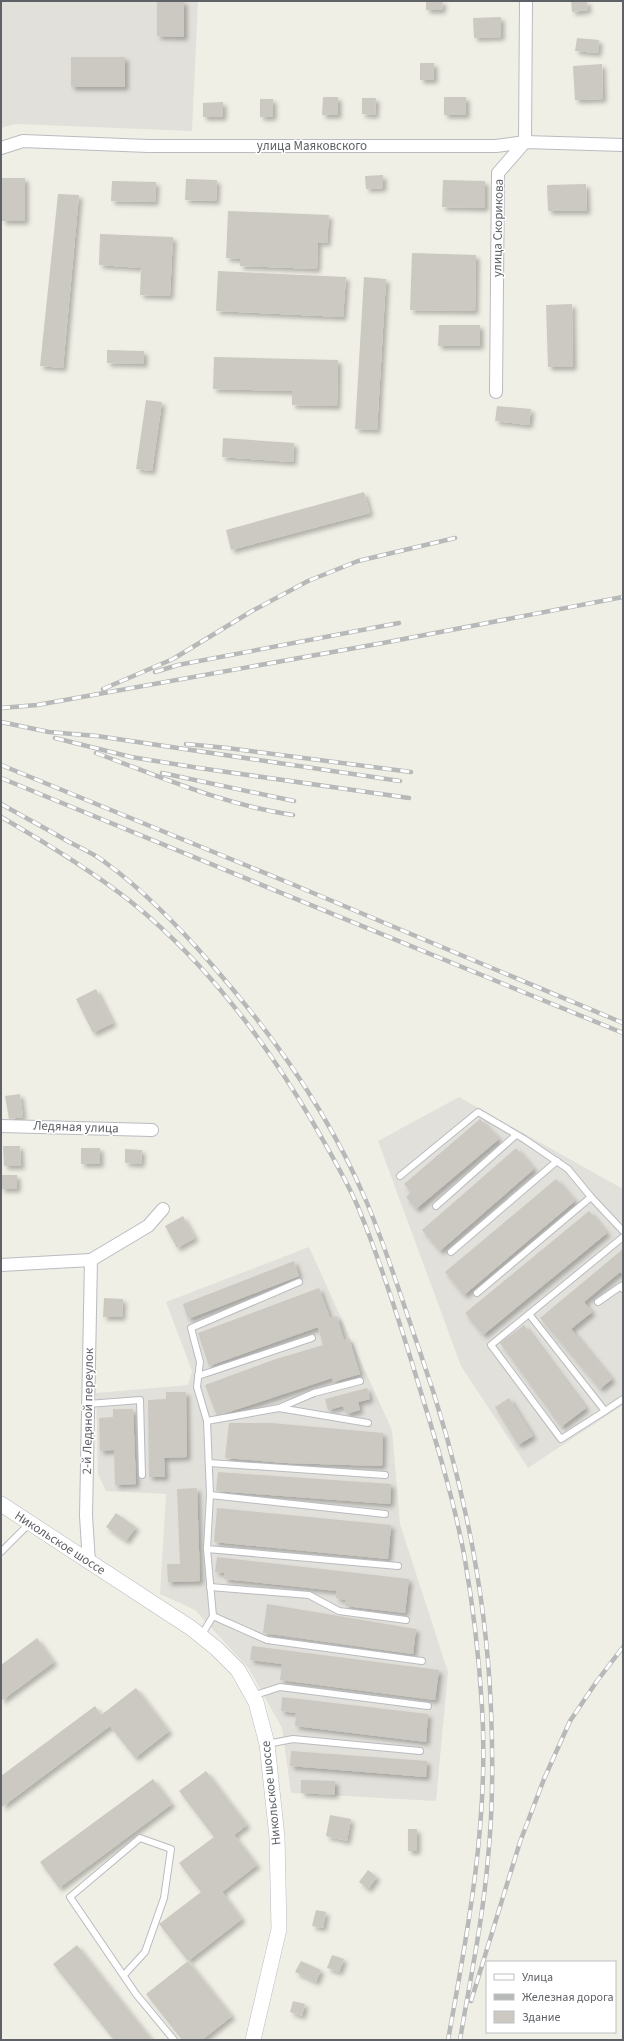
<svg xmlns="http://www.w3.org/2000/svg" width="624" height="2041" viewBox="0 0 624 2041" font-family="'Source Sans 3',sans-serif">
  <defs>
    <filter id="shadow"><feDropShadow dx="3.5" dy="3.5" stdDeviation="2" flood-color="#0004"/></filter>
  </defs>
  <rect width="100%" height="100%" fill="#f0efe6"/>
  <g fill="#e2e0da">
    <polygon points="1,1 198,1 192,131 15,124 1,128"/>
    <polygon points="459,1097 623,1189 623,1405 528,1468 461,1366 378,1141"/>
    <polygon points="309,1247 392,1430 400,1524 448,1672 436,1801 291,1793 282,1728 249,1669 195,1610 160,1594 166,1494 106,1491 98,1474 96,1393 188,1385 192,1371 166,1302"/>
  </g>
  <g fill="#ccc9c3" filter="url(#shadow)">
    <polygon points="157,1 184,1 184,37 157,36"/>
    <polygon points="426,1 443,1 442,10 426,10"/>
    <polygon points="571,1 587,1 588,10 572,12"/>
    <polygon points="501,17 501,37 474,38 473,18"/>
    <polygon points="577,38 599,40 598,53 575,51"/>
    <rect x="71" y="57" width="54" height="30"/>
    <rect x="420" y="63" width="14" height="17"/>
    <polygon points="602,64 603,99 575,100 573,66"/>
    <polygon points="323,97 338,97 338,115 322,115"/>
    <rect x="444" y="97" width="22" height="18"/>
    <polygon points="362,98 376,98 375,115 362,114"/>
    <rect x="260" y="99" width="13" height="18"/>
    <polygon points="223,102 223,117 203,117 203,103"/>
    <polygon points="383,175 383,188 366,189 365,176"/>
    <rect x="2" y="178" width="23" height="43"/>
    <polygon points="186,179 217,180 216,201 185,200"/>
    <polygon points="443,180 485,181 485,208 442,207"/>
    <polygon points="112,181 156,182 155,202 111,201"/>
    <polygon points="586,184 587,211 548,211 547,185"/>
    <polygon points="58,194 79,195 63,368 40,366"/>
    <polygon points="228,211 329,215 327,243 318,242 317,269 240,266 240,259 226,258"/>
    <polygon points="100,234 173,237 170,296 140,295 141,268 99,265"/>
    <polygon points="412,253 476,255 475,311 410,310"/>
    <polygon points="218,271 346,277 343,317 216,311"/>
    <polygon points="364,277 386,279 377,430 355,429"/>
    <polygon points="572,304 573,367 548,367 546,305"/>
    <polygon points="439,325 480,325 480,346 438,346"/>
    <polygon points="107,350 144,351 144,364 107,363"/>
    <polygon points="214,357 338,360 337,406 292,405 292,391 213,389"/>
    <polygon points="146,400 162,402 152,471 136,469"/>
    <polygon points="497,406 531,409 529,425 495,421"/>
    <polygon points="223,438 294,443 293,462 222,457"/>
    <polygon points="364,492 370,513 231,550 226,530"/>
    <polygon points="96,989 113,1023 93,1033 76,999"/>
    <polygon points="20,1094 23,1117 9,1119 5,1096"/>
    <polygon points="480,1119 499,1139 416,1209 406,1197 411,1192 404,1184"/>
    <polygon points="3,1146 20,1146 21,1166 4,1166"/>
    <rect x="81" y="1148" width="19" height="16"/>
    <polygon points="516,1148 534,1169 440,1251 422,1230"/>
    <polygon points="125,1149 142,1150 141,1164 125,1163"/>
    <rect x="1" y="1175" width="16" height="14"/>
    <polygon points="556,1179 575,1201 464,1295 445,1272"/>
    <polygon points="589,1211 607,1233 483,1335 465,1313"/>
    <polygon points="183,1216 195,1238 177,1248 165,1226"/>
    <polygon points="623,1249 623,1275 620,1272 584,1302 592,1312 571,1329 612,1379 600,1389 540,1318"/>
    <polygon points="294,1261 299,1276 188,1319 183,1304"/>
    <polygon points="319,1288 330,1318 337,1316 344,1340 349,1338 360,1374 333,1382 332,1378 217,1416 205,1385 273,1360 323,1345 318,1327 209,1366 198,1333"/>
    <polygon points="104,1298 123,1299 122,1317 103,1317"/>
    <polygon points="524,1325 586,1408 561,1427 500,1343"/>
    <polygon points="367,1388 370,1399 358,1402 360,1410 346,1414 343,1406 328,1410 325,1399"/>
    <polygon points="166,1392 186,1392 187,1457 164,1458 165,1477 149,1477 148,1400 166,1399"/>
    <polygon points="509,1398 533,1436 518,1445 495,1407"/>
    <polygon points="113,1409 133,1409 136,1484 115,1485 114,1450 100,1451 99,1418 113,1417"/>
    <polygon points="229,1423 271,1423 383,1433 382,1466 287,1463 225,1458"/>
    <polygon points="218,1472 391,1484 390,1504 216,1491"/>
    <polygon points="197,1488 200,1581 168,1582 167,1564 180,1564 177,1489"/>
    <polygon points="217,1508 391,1525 388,1559 214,1542"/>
    <polygon points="116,1513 136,1527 126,1541 106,1527"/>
    <polygon points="217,1557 409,1579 405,1613 345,1606 346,1600 336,1598 337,1591 224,1579 225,1573 215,1572"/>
    <polygon points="267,1604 416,1629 413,1654 263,1633"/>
    <polygon points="37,1638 54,1662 1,1701 1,1665"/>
    <polygon points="252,1646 439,1670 435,1700 280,1680 282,1664 250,1660"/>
    <polygon points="136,1688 169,1731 135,1758 110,1726 2,1807 1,1776 95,1706 101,1715"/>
    <polygon points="282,1697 428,1714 426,1742 295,1726 296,1713 281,1711"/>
    <polygon points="291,1751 427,1761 426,1777 290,1766"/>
    <polygon points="206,1771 247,1825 234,1835 257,1865 222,1892 242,1919 188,1961 232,2016 202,2040 182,2040 146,1994 188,1961 159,1924 201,1892 179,1863 214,1837 179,1791"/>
    <polygon points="153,1779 172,1804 59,1888 40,1862"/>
    <polygon points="301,1780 335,1781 335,1795 301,1793"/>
    <polygon points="330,1815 351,1819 347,1841 326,1836"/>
    <rect x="408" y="1829" width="9" height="22"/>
    <polygon points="368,1870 377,1877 368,1889 359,1882"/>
    <polygon points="316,1910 326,1912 323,1928 312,1926"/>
    <polygon points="77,1945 152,2040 114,2040 53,1964"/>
    <polygon points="332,1955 344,1959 339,1972 327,1968"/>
    <polygon points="301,1961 321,1970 316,1982 295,1972"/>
    <polygon points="293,2001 305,2004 302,2016 290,2012"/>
  </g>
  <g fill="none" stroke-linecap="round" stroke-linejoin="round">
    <defs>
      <g id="service">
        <polyline points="400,1176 478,1112 524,1139 568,1169 591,1197 623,1231"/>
        <polyline points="436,1206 516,1135"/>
        <polyline points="623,1237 529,1314 605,1411 623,1399"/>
        <polyline points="451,1252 557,1161"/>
        <polyline points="477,1293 591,1197"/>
        <polyline points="598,1302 621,1286 623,1289"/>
        <polyline points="529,1314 491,1345 561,1439 605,1411"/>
        <polyline points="198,1376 312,1338"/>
        <polyline points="88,1404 140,1400 142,1475"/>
        <polyline points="279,1408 314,1393 360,1381"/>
        <polyline points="207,1421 279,1408 368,1423"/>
        <polyline points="209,1463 385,1475"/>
        <polyline points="210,1495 385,1514"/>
        <polyline points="207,1549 398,1566"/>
        <polyline points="1,1552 30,1523"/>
        <polyline points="210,1587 309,1595 339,1611 406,1620"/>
        <polyline points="213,1616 267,1640 422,1661"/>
        <polyline points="201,1636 213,1616 207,1549 210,1495 207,1421 197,1387 200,1362 191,1328 299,1282"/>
        <polyline points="252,1696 280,1687 428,1706"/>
        <polyline points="267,1744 293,1739 420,1751"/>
        <polyline points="124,1975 145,1952 164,1898 171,1849 140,1838 70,1897 136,1994 174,2040"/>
      </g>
      <g id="minor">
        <polyline points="1,148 23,141 148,146 496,146 525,142 623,145"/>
        <polyline points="496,392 498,173 525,142 526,1"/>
        <polyline points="1,1126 152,1130"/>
        <polyline points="91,1260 148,1226 163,1209"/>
        <polyline points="1,1265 91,1260 86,1516 89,1562"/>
      </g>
      <polyline id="tertiary" points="1,1504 191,1628 217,1649 238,1670 256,1702 267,1744 277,1837 279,1929 253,2040"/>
    </defs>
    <use href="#service" stroke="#b9bbc0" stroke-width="8"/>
    <use href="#minor" stroke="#b9bbc0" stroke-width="14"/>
    <use href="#tertiary" stroke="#b9bbc0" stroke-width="16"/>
    <use href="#service" stroke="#fff" stroke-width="6"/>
    <use href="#minor" stroke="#fff" stroke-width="12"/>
    <use href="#tertiary" stroke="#fff" stroke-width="15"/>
    <defs>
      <g id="rail">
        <polyline points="155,672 178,665 399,623"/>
        <polyline points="103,689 173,659 252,611 308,581 358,561 455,538"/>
        <polyline points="1,708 37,705 383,643 623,597"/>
        <polyline points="1,722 49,732 97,736 400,781"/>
        <polyline points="55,738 131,757 199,768 409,798"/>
        <polyline points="186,744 227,748 411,772"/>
        <path d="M96,753C161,777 224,805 293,815"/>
        <polyline points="1,765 287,882 623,1023"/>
        <polyline points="162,773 294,801"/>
        <polyline points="1,778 623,1033"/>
        <path d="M1,804C24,817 47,829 69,842C81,848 95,854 106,863C146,892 181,929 213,966C275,1037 330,1115 367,1203C387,1251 402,1300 419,1349C460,1466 486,1586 491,1709C493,1758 493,1809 488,1858C483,1919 470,1980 460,2040"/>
        <path d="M1,817C46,843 89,869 130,901C205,961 264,1039 312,1121C328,1149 345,1177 358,1207C382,1265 401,1326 419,1386C436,1441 453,1497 464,1554C473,1605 479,1656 482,1707C489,1819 468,1931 448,2040"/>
        <polyline points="471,2001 520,1842 544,1779 570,1721 597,1681 623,1647"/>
      </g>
    </defs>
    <use href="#rail" stroke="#b7b8b8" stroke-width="4.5"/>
    <use href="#rail" stroke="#fff" stroke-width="3" stroke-dasharray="9" stroke-linecap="butt"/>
  </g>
  <g text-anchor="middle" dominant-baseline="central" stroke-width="3" stroke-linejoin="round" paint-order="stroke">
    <g font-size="13" fill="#5e6166" stroke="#fff">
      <text x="312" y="146">улица Маяковского</text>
      <text transform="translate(498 228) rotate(-89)">улица Скорикова</text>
      <text transform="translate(76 1127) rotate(2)">Ледяная улица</text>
      <text transform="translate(88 1411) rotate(-89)">2-й Ледяной переулок</text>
      <text transform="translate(60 1543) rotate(33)">Никольское шоссе</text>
      <text transform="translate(271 1793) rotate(-96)">Никольское шоссе</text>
    </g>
  </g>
  <rect width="624" height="2041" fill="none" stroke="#5e6166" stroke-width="4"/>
  <rect x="486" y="1961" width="130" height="72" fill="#ffffff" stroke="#bfc0c2"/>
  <rect x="494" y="1974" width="20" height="6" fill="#ffffff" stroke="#bfc0c2"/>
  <text x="522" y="1981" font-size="12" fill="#5e6166">Улица</text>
  <rect x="494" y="1994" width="20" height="6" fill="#b7b8b8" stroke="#bfc0c2"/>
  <text x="522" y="2001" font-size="12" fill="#5e6166">Железная дорога</text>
  <rect x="494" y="2011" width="20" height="12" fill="#ccc9c3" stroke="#bfc0c2"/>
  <text x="522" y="2021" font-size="12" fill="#5e6166">Здание</text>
</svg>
